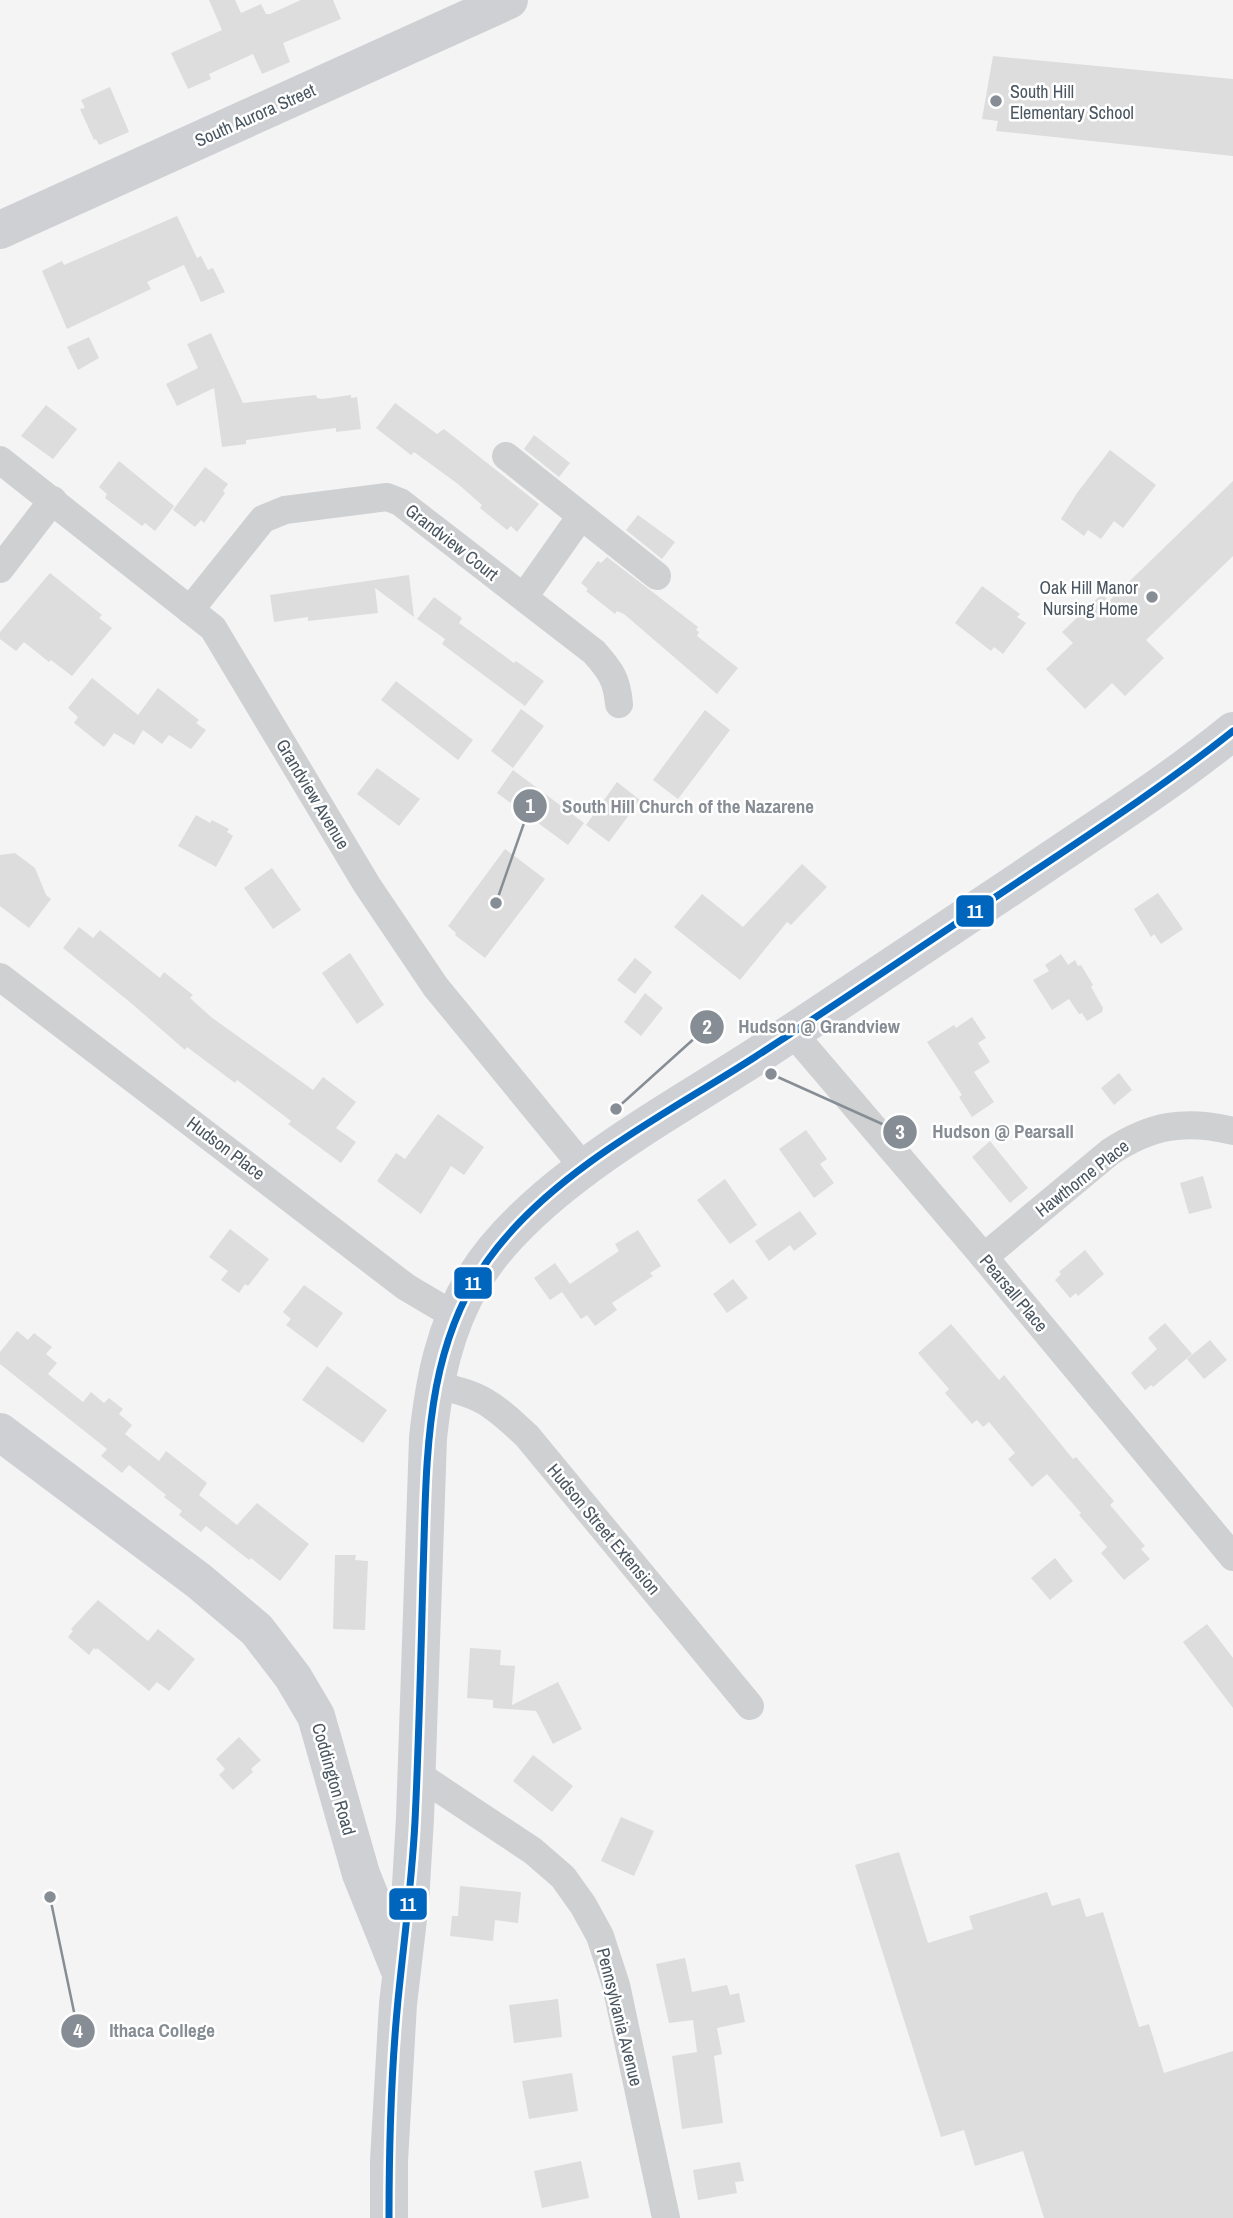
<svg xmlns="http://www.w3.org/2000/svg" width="1233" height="2218" viewBox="0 0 1233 2218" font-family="'Archivo Narrow',sans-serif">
  <rect width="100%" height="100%" fill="#f4f4f4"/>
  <g fill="#ddddde">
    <polygon points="209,0 235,0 241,13 261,4 266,14 270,14 301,0 333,0 341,19 283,43 290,62 262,74 253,54 209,74 211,79 188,89 171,53 222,30"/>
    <polygon points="993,56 1233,79 1233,156 996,131 998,121 982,119"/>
    <polygon points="110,87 129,132 99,145 96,139 94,140 80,109 85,108 81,100"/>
    <polygon points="177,216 197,258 201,256 208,270 213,268 225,292 201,302 184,265 147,282 151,289 67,329 42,271 62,261 64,265"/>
    <polygon points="211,333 243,403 316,395 317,398 322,399 351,395 351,398 357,397 361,429 336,432 336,428 305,432 246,440 246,444 222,447 214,388 177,406 166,384 198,368 187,344"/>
    <polygon points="89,337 99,358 78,370 67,347"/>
    <polygon points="395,403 437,434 444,429 539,504 517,532 511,526 507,530 480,508 482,505 458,484 414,452 411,455 376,428"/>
    <polygon points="46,405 77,429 53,459 21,436"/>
    <polygon points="534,435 570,463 559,477 524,449"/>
    <polygon points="1110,450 1156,485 1123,528 1114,521 1101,539 1088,530 1084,536 1061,519 1077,493"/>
    <polygon points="119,461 174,506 155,531 145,523 142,526 105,498 107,494 99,487"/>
    <polygon points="205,467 228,484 223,491 225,493 204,523 201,520 195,527 173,510"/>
    <polygon points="1233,481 1233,556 1146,640 1164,658 1125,696 1112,683 1085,709 1046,669 1073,643 1062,632 1102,594 1109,601"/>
    <polygon points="638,515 675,542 662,559 626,530"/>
    <polygon points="607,557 698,627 696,630 699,632 697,636 738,668 717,694 624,614 617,611 615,614 586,591 588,589 581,583 598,561 601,563"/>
    <polygon points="50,573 102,615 99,618 112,628 72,676 51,660 49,662 24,642 16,651 0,639 0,632"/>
    <polygon points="409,575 414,617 375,588 378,613 308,621 308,617 274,622 270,595"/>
    <polygon points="982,586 1020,614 1017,617 1026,623 1003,654 994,647 991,651 955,623"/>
    <polygon points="434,597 462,618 459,623 514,663 516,661 544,681 525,706 442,644 445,639 417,619"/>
    <polygon points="92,678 138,715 158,688 199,720 196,723 206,730 191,749 169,735 162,744 143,730 134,745 114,733 104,747 74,723 78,717 68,708"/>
    <polygon points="396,681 473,740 458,760 381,700"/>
    <polygon points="521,709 544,726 513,768 491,751"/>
    <polygon points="705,710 730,730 678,799 653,780"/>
    <polygon points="377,768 420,799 399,826 357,794"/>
    <polygon points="513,770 584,823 568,845 497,793"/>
    <polygon points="617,782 640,800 609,842 586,825"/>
    <polygon points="196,815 210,823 212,820 229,829 227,832 233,836 216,867 178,846"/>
    <polygon points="505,849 545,879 485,958 455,935 456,933 448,926"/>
    <polygon points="15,853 35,868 46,895 51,899 29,928 0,906 0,855"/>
    <polygon points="802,864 827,887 791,925 787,922 740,980 674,927 702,894 743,927"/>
    <polygon points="272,868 301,910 273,929 244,888"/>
    <polygon points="1158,893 1183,929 1161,944 1154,934 1151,937 1134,909"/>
    <polygon points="79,927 93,938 100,930 160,978 164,972 193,995 190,998 211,1017 313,1090 323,1077 356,1102 336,1128 356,1142 341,1163 288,1124 291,1121 237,1080 235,1083 187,1047 185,1050 131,1003 63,948"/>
    <polygon points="350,953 384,1005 357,1024 322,973"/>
    <polygon points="1061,954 1068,965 1075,960 1078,966 1081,965 1093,985 1091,987 1103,1008 1102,1012 1087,1021 1082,1013 1079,1014 1069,999 1052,1010 1033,980 1049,971 1045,965"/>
    <polygon points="635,958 652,972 635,994 617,980"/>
    <polygon points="645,993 663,1008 641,1036 624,1022"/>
    <polygon points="972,1017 986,1038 978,1043 990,1062 974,1072 994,1102 972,1117 959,1097 962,1095 927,1042 954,1025 956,1028"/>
    <polygon points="1119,1073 1132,1090 1114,1105 1101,1088"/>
    <polygon points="438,1114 484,1147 464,1175 451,1166 421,1214 377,1181 396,1153 405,1159"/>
    <polygon points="806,1130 827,1159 820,1164 834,1183 814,1198 779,1149"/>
    <polygon points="990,1141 1028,1188 1010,1203 972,1157"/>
    <polygon points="1203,1176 1212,1208 1189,1214 1180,1183"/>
    <polygon points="725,1179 757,1225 730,1244 697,1200"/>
    <polygon points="800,1211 817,1234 794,1251 790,1245 769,1261 755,1241"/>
    <polygon points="230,1229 269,1259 248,1286 245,1284 239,1293 221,1280 228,1271 209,1257"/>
    <polygon points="638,1230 661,1266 650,1273 653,1276 612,1303 617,1310 595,1326 587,1315 581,1319 562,1292 550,1300 534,1278 555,1263 570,1284 619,1251 615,1244"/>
    <polygon points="1085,1250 1104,1274 1078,1296 1076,1293 1070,1298 1055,1280 1061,1274 1059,1272"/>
    <polygon points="733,1279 748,1298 727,1313 713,1294"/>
    <polygon points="304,1285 343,1313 317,1348 286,1325 291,1319 283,1312"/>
    <polygon points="1165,1323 1192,1354 1153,1387 1151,1385 1145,1390 1131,1373 1157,1349 1148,1338"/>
    <polygon points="951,1324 999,1380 1004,1375 1073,1459 1076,1457 1114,1501 1110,1505 1145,1546 1141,1549 1150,1559 1124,1580 1101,1553 1107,1547 1079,1515 1081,1513 1047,1474 1032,1487 1008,1459 1015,1453 989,1422 983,1427 977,1420 972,1424 945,1393 949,1389 918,1353"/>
    <polygon points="17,1331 28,1340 34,1333 52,1347 46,1354 57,1363 48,1374 83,1402 91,1392 104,1403 109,1398 123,1409 119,1414 132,1425 125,1434 159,1461 166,1451 207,1483 199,1495 237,1525 257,1503 309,1544 280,1581 251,1558 249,1560 206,1526 201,1532 179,1515 182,1511 164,1497 166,1495 129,1465 122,1473 101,1456 107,1449 0,1364 0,1352"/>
    <polygon points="1210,1340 1227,1360 1204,1379 1187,1359"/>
    <polygon points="327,1366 387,1410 363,1443 302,1400"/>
    <polygon points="335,1555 356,1555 355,1560 368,1561 365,1630 333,1629"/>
    <polygon points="1055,1558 1073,1581 1050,1600 1031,1578"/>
    <polygon points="98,1600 148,1641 158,1629 195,1659 169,1691 157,1682 149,1691 97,1648 96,1650 94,1648 89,1655 68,1637 73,1631 71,1629"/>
    <polygon points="1207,1624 1233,1658 1233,1708 1183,1642"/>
    <polygon points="470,1648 501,1650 500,1665 515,1666 512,1705 558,1682 582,1729 553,1744 536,1711 493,1708 493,1700 467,1698"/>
    <polygon points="239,1737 261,1760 251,1769 253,1772 233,1790 219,1775 225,1769 216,1759"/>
    <polygon points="533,1755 573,1786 552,1812 513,1781"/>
    <polygon points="621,1817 654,1831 634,1876 601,1861"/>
    <polygon points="899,1852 928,1943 973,1929 969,1916 1047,1892 1052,1906 1080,1898 1086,1917 1103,1912 1139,2027 1149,2024 1164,2073 1233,2051 1233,2218 1044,2218 1023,2151 975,2166 964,2130 941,2137 855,1865"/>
    <polygon points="460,1886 521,1892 518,1923 495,1920 493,1941 450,1936 452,1916 458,1916"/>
    <polygon points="685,1958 692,1992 727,1985 730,1995 739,1993 745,2022 717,2028 722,2054 714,2056 723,2123 682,2129 672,2056 697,2052 693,2020 669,2023 656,1964"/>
    <polygon points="558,1999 562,2037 514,2043 509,2005"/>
    <polygon points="572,2073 578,2111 529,2119 522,2081"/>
    <polygon points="581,2161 589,2198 542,2208 534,2171"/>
    <polygon points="740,2162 744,2181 735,2182 737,2193 698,2200 693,2170"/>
  </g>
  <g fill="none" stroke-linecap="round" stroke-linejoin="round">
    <g stroke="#ced0d2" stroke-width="28">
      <polyline points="506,456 657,576"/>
      <polyline points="0,460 213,628 367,885 435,986 585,1169"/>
      <polyline points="0,569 53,500"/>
      <polyline points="524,597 581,516"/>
      <path d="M190,610L263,519L285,510L387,497L400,502L594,652C610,670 617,679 619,704"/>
      <polyline points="0,977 406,1287 455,1316"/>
      <polyline points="792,1032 984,1257 1233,1557"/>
      <path d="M984,1257L1110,1152C1151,1125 1185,1119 1233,1131"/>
      <path d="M433,1385C480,1393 493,1404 527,1436L750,1706"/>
      <polyline points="417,1774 533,1851 563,1877 583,1905 600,1936 616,1985 666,2218"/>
    </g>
    <g stroke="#ced0d4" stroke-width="38">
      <polyline points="0,230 509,0"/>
      <polyline points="0,1432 199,1581 257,1630 293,1677 316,1716 361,1874 400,1971"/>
      <path d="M389,2218V2161L398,2004L410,1902L415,1818L428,1438C434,1382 444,1328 474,1279C530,1187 665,1115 755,1057C845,998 934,938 1024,878C1094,830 1167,785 1233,731"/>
    </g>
    <defs>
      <path id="bus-1" d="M389,2218C389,2146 391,2072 398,2000C404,1940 412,1881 415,1821C419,1739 421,1656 423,1574C427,1461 422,1342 497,1248C562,1166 668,1113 755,1057C837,1004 918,949 1000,894C1079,841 1159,790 1233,731"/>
    </defs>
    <use href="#bus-1" stroke="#fff" stroke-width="12"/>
    <use href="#bus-1" stroke="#0065bd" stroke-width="7"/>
  </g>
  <g fill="#868d94" stroke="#fff" stroke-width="2.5">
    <circle cx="996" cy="101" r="7"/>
    <circle cx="1152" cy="597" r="7"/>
  </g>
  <g text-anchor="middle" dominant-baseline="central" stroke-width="5" stroke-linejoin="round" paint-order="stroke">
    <g font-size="18" fill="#4a5661" stroke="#fff" text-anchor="start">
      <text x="1010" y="91">South Hill<tspan x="1010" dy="21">Elementary School</tspan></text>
      <text x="1138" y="587" text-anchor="end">Oak Hill Manor<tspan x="1138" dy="21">Nursing Home</tspan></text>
    </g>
    <g font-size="18" fill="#4a5661" stroke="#fff">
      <text transform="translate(255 115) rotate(-24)">South Aurora Street</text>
      <text transform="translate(452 542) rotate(38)">Grandview Court</text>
      <text transform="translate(313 794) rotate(59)">Grandview Avenue</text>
      <text transform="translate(226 1148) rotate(37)">Hudson Place</text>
      <text transform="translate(1082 1178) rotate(-38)">Hawthorne Place</text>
      <text transform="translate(1014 1293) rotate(50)">Pearsall Place</text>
      <text transform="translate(604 1529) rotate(50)">Hudson Street Extension</text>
      <text transform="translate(334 1779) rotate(74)">Coddington Road</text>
      <text transform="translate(620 2017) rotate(76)">Pennsylvania Avenue</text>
    </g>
  </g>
  <path fill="none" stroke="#868d94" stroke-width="2.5" d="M496 903L530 806M616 1109L707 1027M771 1074L900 1132M50 1897L78 2031"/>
  <g fill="#868d94" stroke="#fff" stroke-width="2.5">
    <circle cx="496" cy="903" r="7"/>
    <circle cx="616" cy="1109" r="7"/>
    <circle cx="771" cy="1074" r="7"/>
    <circle cx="50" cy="1897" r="7"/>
    <circle cx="530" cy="806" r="18"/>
    <circle cx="707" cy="1027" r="18"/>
    <circle cx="900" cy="1132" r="18"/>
    <circle cx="78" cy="2031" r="18"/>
  </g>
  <g font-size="21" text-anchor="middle" font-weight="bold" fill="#fff">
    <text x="530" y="813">1</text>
    <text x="707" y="1034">2</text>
    <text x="900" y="1139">3</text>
    <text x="78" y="2038">4</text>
  </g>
  <g font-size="19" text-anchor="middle" font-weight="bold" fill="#868d94" stroke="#fff" stroke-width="5" stroke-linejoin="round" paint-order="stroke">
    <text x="688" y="813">South Hill Church of the Nazarene</text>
    <text x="819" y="1033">Hudson @ Grandview</text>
    <text x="1003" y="1138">Hudson @ Pearsall</text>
    <text x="162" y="2037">Ithaca College</text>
  </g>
  <g stroke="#fff" stroke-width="2.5">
    <rect x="955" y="894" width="40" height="34" rx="7" fill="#0065bd"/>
    <rect x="453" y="1266" width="40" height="34" rx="7" fill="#0065bd"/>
    <rect x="388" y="1887" width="40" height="34" rx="7" fill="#0065bd"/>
  </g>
  <g font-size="19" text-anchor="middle" font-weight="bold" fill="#fff">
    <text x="975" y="918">11</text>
    <text x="473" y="1290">11</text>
    <text x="408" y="1911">11</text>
  </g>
</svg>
